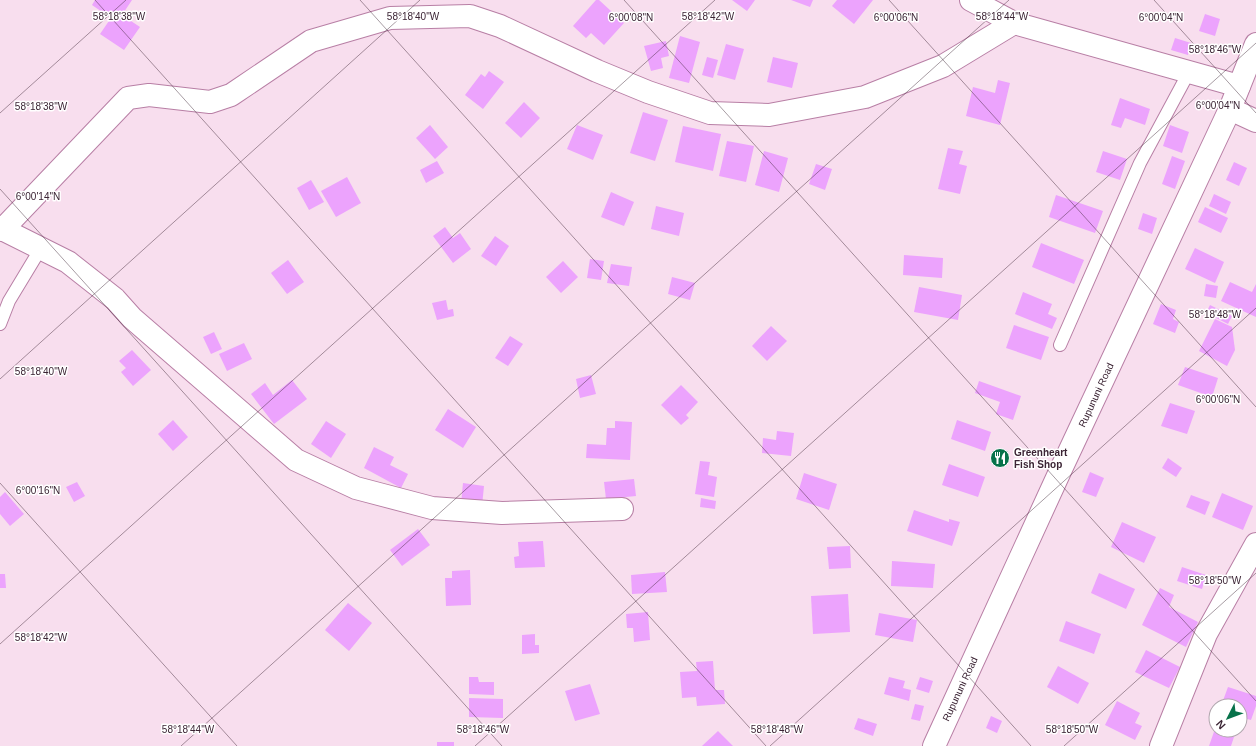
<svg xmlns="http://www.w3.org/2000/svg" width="1256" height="746" viewBox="0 0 1256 746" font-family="Helvetica,sans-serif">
  <rect width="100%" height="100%" fill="#f8deee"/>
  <g fill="#eca3fd">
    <polygon points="95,0 132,0 122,15 140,27 124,50 100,34 111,18 92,5"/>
    <polygon points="596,0 599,0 624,23 604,45 591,33 586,38 573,26"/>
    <polygon points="732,0 755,0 747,11"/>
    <polygon points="791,0 813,0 810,7"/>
    <polygon points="837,0 873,0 854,24 832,6"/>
    <polygon points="1205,14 1220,19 1215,36 1199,31"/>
    <polygon points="680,36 700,42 689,83 669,78"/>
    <polygon points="1175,38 1191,43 1188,55 1171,50"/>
    <polygon points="666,41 669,56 661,58 663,68 651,71 644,46"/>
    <polygon points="726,44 744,49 735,80 717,75"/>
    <polygon points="707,57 718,60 713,78 702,75"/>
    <polygon points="773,57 798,63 792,88 767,82"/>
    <polygon points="489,71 504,82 483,109 465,95 481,74 485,77"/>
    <polygon points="998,80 1010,83 1000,125 966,116 973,87 995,93"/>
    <polygon points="1120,98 1150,109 1145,125 1125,118 1121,128 1111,125"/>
    <polygon points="524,102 540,118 521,138 505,123"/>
    <polygon points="643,112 668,120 655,161 630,153"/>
    <polygon points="430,125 448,147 435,159 416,138"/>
    <polygon points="577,125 603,135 593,160 567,149"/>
    <polygon points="1170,125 1189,132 1182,153 1163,146"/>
    <polygon points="683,126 721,134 713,171 675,162"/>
    <polygon points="727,141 754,146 746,182 719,176"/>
    <polygon points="948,148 963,151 959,164 967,166 960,194 938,189"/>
    <polygon points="764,151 788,158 779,192 755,185"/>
    <polygon points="1103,151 1127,159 1120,180 1096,172"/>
    <polygon points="1172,156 1185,161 1175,189 1162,184"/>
    <polygon points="437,161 444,173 426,183 420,170"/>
    <polygon points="1234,162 1247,168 1239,186 1226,180"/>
    <polygon points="816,164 832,169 825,190 809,184"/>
    <polygon points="347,177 361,203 336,217 321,191"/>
    <polygon points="311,180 324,202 309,210 297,188"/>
    <polygon points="611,192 634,202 624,226 601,217"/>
    <polygon points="1214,194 1231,202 1226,214 1209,206"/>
    <polygon points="1056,195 1103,211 1095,233 1049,217"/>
    <polygon points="656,206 684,213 679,236 651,229"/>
    <polygon points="1205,207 1228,218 1221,233 1198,222"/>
    <polygon points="1143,213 1157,218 1152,234 1138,229"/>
    <polygon points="445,227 453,238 460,233 471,249 453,263 433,236"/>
    <polygon points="495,236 509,246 496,266 481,256"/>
    <polygon points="1041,243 1084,260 1074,284 1032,267"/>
    <polygon points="1195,248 1224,262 1215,283 1185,269"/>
    <polygon points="904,255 943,258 942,278 903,275"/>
    <polygon points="590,259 604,261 601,280 587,278"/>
    <polygon points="288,260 304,282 287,294 271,273"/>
    <polygon points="563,261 578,277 561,293 546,277"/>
    <polygon points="611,264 632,267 629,286 607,283"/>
    <polygon points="672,277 695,283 690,300 668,294"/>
    <polygon points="1230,282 1252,292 1256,284 1256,317 1221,301"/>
    <polygon points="1206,284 1218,286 1216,298 1204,296"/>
    <polygon points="919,287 962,295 958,320 914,312"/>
    <polygon points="1023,292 1052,304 1048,314 1057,318 1052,329 1015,314"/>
    <polygon points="446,300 448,310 453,309 454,316 437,320 432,303"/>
    <polygon points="1161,304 1176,310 1173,319 1179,322 1175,333 1153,324"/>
    <polygon points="1210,305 1232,316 1228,324 1206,313"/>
    <polygon points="1215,319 1232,327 1235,350 1227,366 1199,351"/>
    <polygon points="1014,325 1049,337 1041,360 1006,348"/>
    <polygon points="771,326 787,341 767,361 752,346"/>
    <polygon points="214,332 222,349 211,354 203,337"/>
    <polygon points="510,336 523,344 508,366 495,358"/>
    <polygon points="244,343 252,359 227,371 219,354"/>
    <polygon points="132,350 151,370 133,386 121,372 126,368 119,361"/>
    <polygon points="1185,367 1218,378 1212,397 1178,385"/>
    <polygon points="591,375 596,394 580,398 576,379"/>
    <polygon points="292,380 307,399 274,424 251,394 265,383 273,395"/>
    <polygon points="979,381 1021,396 1013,420 996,414 1000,402 975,393"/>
    <polygon points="681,385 698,402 686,415 689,418 681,425 661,405"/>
    <polygon points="1170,403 1195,411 1187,434 1161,426"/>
    <polygon points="448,409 476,427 463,448 435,430"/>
    <polygon points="173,420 188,437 173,451 158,434"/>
    <polygon points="957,420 991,432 985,451 951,439"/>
    <polygon points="326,421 346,434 331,458 311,444"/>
    <polygon points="615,421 632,422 630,460 586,458 587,444 606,445 607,428 615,428"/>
    <polygon points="777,431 794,433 791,456 762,453 763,438 776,440"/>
    <polygon points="374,447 394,457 390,465 408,474 401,488 364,468"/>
    <polygon points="1168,458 1182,468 1176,477 1162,468"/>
    <polygon points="700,461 710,462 708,475 717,477 714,497 695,494"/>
    <polygon points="949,464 985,477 978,497 942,485"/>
    <polygon points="1090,472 1104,478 1096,497 1082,492"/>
    <polygon points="804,473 837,484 829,510 796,499"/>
    <polygon points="634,479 636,496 606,499 604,482"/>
    <polygon points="77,482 85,496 74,502 66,487"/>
    <polygon points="463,483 484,486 482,506 461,504"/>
    <polygon points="5,492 24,514 10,526 0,514 0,497"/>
    <polygon points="1222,493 1253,506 1243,530 1212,517"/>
    <polygon points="1191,495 1210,502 1205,515 1186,507"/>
    <polygon points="701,498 716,501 715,509 700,507"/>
    <polygon points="914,510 949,522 949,519 960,522 952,546 907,531"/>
    <polygon points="1122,522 1156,537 1144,563 1111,547"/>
    <polygon points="418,529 430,545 402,566 390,550"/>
    <polygon points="543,541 545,567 515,568 514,557 519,556 518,542"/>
    <polygon points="850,546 851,568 829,569 827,547"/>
    <polygon points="892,561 935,564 933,588 891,586"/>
    <polygon points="1182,567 1206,575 1202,589 1177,581"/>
    <polygon points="470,570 471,605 446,606 445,578 452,578 452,571"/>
    <polygon points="665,572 667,592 632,594 631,575"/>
    <polygon points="1099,573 1135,589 1126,609 1091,593"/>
    <polygon points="0,574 5,574 6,588 0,588"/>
    <polygon points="1160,588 1174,595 1169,607 1198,622 1186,647 1142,625"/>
    <polygon points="848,594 850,632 813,634 811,596"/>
    <polygon points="348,603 372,623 349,651 325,630"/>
    <polygon points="648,612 650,640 634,642 633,628 627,628 626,614"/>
    <polygon points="879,613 917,620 913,642 875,635"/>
    <polygon points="1066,621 1101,634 1094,654 1059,641"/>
    <polygon points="535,634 535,645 539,645 539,653 522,654 522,635"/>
    <polygon points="1146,650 1180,667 1169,688 1135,672"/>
    <polygon points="713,661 715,690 724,690 725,704 697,706 696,697 682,698 680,672 697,671 696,662"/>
    <polygon points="1058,666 1089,683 1078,704 1047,687"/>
    <polygon points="469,677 478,677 479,682 494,682 494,695 469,694"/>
    <polygon points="889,677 905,681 903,688 911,690 909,701 884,694"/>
    <polygon points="920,677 933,681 929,693 916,689"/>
    <polygon points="590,684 600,714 575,721 565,691"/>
    <polygon points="1228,687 1256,696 1256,706 1251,720 1240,717 1240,706 1221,706"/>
    <polygon points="469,698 503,699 503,718 469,717"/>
    <polygon points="1117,701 1140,713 1135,723 1142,726 1135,740 1105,725"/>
    <polygon points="915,704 924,706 920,721 911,719"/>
    <polygon points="991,716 1002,721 997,733 986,728"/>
    <polygon points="858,718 877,724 873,736 854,729"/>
    <polygon points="1216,726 1216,730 1224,730 1235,734 1231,746 1209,746"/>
    <polygon points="718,731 733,746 702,746"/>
    <rect x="437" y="742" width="17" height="4"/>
  </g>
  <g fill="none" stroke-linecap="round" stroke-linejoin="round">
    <defs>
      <g id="service">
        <polyline points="0,324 9,301 41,248"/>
        <polyline points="1060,345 1140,163 1189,72"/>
      </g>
      <g id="minor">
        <polyline points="971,0 1014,23 1239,86"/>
        <polyline points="1230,109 1256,121"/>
        <polyline points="0,228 68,262 115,299 132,318 296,460 356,488 432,508 502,513 622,509"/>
        <polyline points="2,230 128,98 149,95 210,102 231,95 311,41 390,18 470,16 500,26 597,71 648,92 710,113 769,115 865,97 943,66 1014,23"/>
        <polyline points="1161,746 1206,634 1256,544"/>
      </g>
      <polyline id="primary" points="934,746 1062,467 1230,109 1256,44"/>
    </defs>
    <use href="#service" stroke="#b87fa5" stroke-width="14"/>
    <use href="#minor" stroke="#b87fa5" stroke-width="24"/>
    <use href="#primary" stroke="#b87fa5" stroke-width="24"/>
    <use href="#service" stroke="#fff" stroke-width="12"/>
    <use href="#minor" stroke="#fff" stroke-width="22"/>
    <use href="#primary" stroke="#fff" stroke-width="22"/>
  </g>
  <path fill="none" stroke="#3b2434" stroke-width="1" stroke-opacity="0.45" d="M95,0L766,746M360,0L1031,746M624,0L1256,701M889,0L1256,407M1154,0L1256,113M0,113L126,0M0,189L502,746M0,379L420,0M0,483L237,746M0,644L715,0M181,746L1009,0M475,746L1256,43M770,746L1256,308M1064,746L1256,573"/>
  <defs>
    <symbol id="restaurant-disc" viewBox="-11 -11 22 22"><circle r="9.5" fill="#07724a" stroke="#fff"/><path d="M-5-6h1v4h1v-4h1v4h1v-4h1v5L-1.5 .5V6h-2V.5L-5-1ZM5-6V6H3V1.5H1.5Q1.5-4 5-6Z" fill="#fff"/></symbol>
  </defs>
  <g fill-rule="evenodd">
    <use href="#restaurant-disc" x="989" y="447" width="22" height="22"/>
  </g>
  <g text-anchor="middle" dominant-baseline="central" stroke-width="3" stroke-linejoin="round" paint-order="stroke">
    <g font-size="10" fill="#3b2434" stroke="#fff">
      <text transform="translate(1096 395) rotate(-65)">Rupununi Road</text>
      <text transform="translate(960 689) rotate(-65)">Rupununi Road</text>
    </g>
    <g font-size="10" font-weight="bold" fill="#3b2434" stroke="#fff" text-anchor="start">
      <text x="1014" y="452">Greenheart<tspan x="1014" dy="12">Fish Shop</tspan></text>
    </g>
  </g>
  <g font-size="10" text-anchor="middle" fill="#3b2434" stroke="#fff" stroke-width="3" stroke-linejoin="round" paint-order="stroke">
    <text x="119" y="20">58°18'38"W</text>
    <text x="413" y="20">58°18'40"W</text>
    <text x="708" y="20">58°18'42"W</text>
    <text x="1002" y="20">58°18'44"W</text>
    <text x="1161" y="21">6°00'04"N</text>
    <text x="631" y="21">6°00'08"N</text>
    <text x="896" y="21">6°00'06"N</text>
    <text x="1215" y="53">58°18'46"W</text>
    <text x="1218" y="109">6°00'04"N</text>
    <text x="41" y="110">58°18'38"W</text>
    <text x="38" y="200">6°00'14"N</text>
    <text x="1215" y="318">58°18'48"W</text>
    <text x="41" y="375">58°18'40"W</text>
    <text x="1218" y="403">6°00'06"N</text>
    <text x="38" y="494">6°00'16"N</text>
    <text x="1215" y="584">58°18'50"W</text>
    <text x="41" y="641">58°18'42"W</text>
    <text x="188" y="733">58°18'44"W</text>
    <text x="483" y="733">58°18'46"W</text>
    <text x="777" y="733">58°18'48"W</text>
    <text x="1072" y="733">58°18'50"W</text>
  </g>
  <g transform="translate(1228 718) rotate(228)"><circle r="19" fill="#ffffff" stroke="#b1a7ae"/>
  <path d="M0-3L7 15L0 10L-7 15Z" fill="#07724a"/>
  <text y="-6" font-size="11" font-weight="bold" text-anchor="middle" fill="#3b2434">N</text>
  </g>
</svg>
